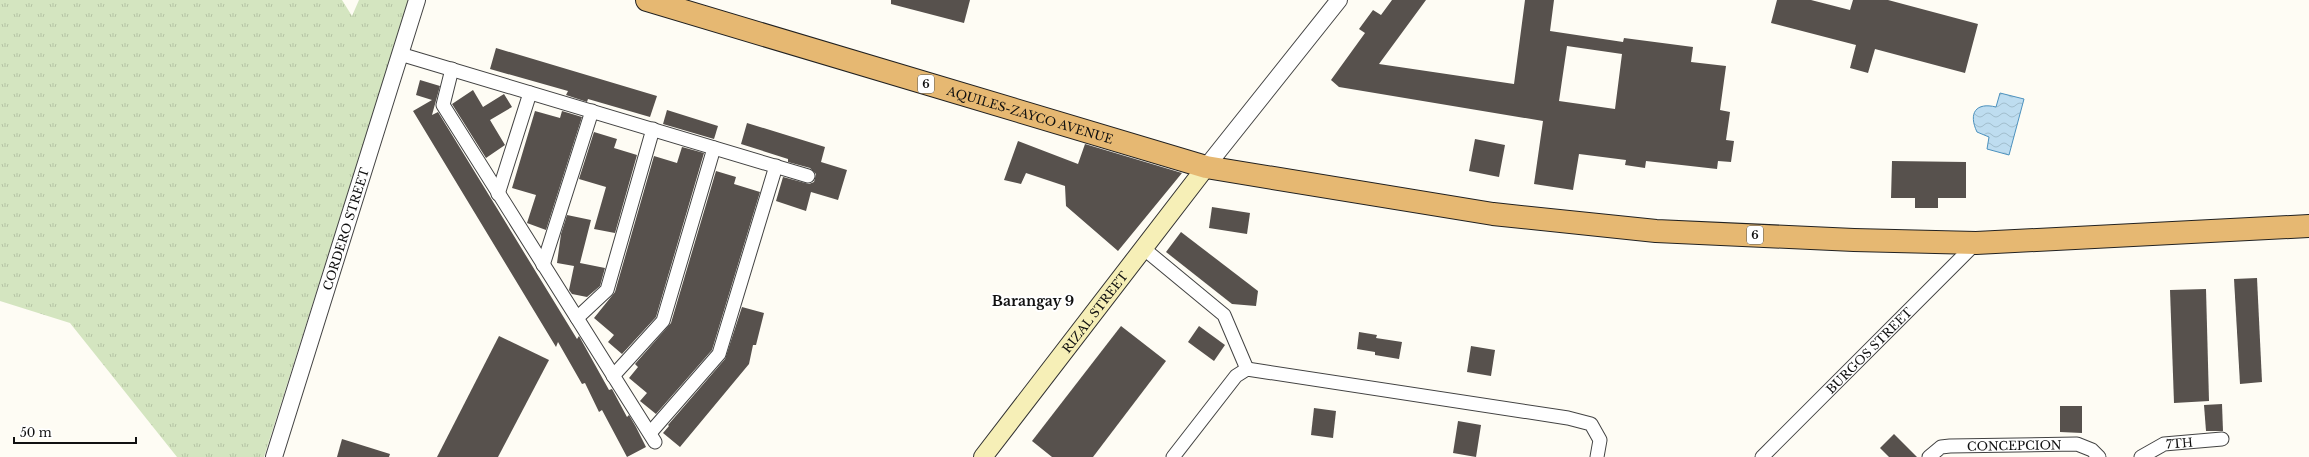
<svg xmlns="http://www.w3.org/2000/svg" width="2309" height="457" viewBox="0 0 2309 457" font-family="'Libre Baskerville',serif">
  <defs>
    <pattern id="grass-tufts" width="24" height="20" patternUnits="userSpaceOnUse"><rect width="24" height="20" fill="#d4e5c0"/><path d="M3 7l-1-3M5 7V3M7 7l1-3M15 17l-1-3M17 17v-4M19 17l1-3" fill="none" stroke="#b5c3a4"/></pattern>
    <pattern id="water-waves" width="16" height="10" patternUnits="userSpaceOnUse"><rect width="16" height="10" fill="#beddf0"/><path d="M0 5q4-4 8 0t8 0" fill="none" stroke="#a2bdcd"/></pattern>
  </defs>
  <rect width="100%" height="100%" fill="#fefcf4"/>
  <polygon fill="url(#grass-tufts)" points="0,0 342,0 352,16 359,0 409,0 264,457 177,457 70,323 0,301"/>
  <path fill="url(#water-waves)" stroke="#4d92be" d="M2000,93L2024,99L2009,155L1987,149L1989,137L1977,132C1968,113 1976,102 1996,107Z"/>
  <g fill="#57514d" fill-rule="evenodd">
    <polygon points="891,0 970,0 964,23 891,4"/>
    <path d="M1392,0H1426L1379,64L1514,84L1525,0H1554L1550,31L1623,42L1624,38L1693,47L1691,62L1726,66L1720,110L1730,112L1726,140L1734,141L1731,162L1718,161L1717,169L1646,161L1645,168L1625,165L1626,160L1579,154L1573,190L1534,184L1543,121L1339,87L1331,80L1365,33L1359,29L1373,10L1381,15ZM1567,46L1622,54L1615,109L1559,101Z"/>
    <polygon points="1777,0 1811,0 1850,10 1853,0 1888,0 1978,24 1965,73 1875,49 1868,73 1850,68 1856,45 1771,23"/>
    <polygon points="496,48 657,96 650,117 588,99 587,102 566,95 568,91 490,69"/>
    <polygon points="420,80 440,86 432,115 438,112 577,339 579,336 609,390 612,389 627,417 629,415 636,427 646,447 627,457 602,410 599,412 585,383 582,384 558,342 556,347 413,111 432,100 416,95"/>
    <polygon points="473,90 483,107 504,94 512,107 490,120 505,145 486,158 452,104"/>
    <polygon points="667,110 718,126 714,139 663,124"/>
    <polygon points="535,111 560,118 562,111 582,117 546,230 527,223 536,195 512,188"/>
    <polygon points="747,123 825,147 821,162 847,170 838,200 811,192 806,211 776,201 783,177 809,184 814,182 816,174 810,168 788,162 788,159 741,144"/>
    <polygon points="594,132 617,139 614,148 637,155 615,233 594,229 606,187 579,179"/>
    <polygon points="1475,139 1505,145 1499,177 1469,171"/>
    <polygon points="1018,141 1078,164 1085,144 1182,173 1118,251 1066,206 1065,186 1026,173 1021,184 1004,180"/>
    <polygon points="682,147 704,153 656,317 622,354 608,342 614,335 594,318 615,292 654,156 677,163"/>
    <polygon points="1892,161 1966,162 1966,198 1938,198 1938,208 1915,208 1915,198 1891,198"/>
    <polygon points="716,171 736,177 734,184 760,192 712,350 656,414 640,401 647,393 629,378 638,367 635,364 671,323"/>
    <polygon points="1212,207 1250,213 1247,234 1209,228"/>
    <polygon points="567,215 591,220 580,263 605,268 600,286 587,297 572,294 569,290 574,266 557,263 561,234"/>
    <polygon points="1181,232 1258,291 1256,306 1232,304 1166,252"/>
    <polygon points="2257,278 2262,382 2240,384 2234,279"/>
    <polygon points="2206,289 2209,401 2174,403 2170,290"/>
    <polygon points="742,307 764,313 756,345 753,345 749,364 680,447 663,433 669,426 668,425 725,359"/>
    <polygon points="1121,326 1166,361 1093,457 1052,457 1032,441"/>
    <polygon points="1199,326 1225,345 1214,361 1188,342"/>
    <polygon points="1359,332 1377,335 1376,338 1402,342 1399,359 1375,355 1375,352 1357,349"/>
    <polygon points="499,336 549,360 498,457 437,457"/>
    <polygon points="1471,346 1495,350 1491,376 1467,372"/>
    <polygon points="2222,404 2223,431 2206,431 2204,405"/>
    <polygon points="2060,406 2082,406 2082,433 2060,432"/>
    <polygon points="1314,408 1336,411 1333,438 1311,435"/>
    <polygon points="1458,421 1481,425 1476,457 1453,453"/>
    <polygon points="1894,434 1917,457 1889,457 1880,448"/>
    <polygon points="342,439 390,454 389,457 337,457"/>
  </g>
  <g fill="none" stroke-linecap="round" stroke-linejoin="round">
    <defs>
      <g id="minor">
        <polyline points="400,54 808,176"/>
        <polyline points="452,69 443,105 655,442"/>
        <polyline points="498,194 530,93"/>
        <polyline points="1143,248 1224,315 1247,369"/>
        <polyline points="543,265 592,111"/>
        <polyline points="577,318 607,290 653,129"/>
        <polyline points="613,376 663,321 714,148"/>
        <polyline points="650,433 719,354 776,166"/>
        <polyline points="1173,457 1236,376 1247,369 1568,418 1591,424 1600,440 1597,457"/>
        <path id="s1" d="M1762,457L1976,243"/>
        <path id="s2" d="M1929,457L1941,447L1950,446L2077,444L2092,450L2099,457"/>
        <path id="s3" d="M2141,457L2164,444L2222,439"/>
      </g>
      <g id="tertiary">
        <polyline points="1206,167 1339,0"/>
        <path id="s4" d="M274,457L417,0"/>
      </g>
      <g id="secondary">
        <path id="s5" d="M983,457L1206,167"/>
      </g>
      <g id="trunk">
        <path id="s6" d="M647,0L1206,167L1493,214L1656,231L1854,240L1976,243L2309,226"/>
      </g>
    </defs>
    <use href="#minor" stroke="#434343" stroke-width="15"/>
    <use href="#tertiary" stroke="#434343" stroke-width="18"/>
    <use href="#secondary" stroke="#323232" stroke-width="20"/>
    <use href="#trunk" stroke="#212121" stroke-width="24"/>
    <use href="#minor" stroke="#fff" stroke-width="13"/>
    <use href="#tertiary" stroke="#fff" stroke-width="16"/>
    <use href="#secondary" stroke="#f6efb7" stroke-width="18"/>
    <use href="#trunk" stroke="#e6b872" stroke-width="22"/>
  </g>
  <g text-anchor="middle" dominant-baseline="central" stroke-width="4" stroke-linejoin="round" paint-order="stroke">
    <g fill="#fff" stroke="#585858" stroke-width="1">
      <rect x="918" y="75" width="16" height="18" rx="3"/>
      <rect x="1747" y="226" width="16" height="18" rx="3"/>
    </g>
    <g font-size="11" font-weight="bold" fill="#101010">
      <text x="926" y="84">6</text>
      <text x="1755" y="235">6</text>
    </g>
    <g font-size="12" fill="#101010" stroke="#fff">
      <text stroke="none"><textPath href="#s6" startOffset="400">AQUILES-ZAYCO AVENUE</textPath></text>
      <text stroke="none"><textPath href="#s4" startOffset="239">CORDERO STREET</textPath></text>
      <text stroke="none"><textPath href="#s5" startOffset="183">RIZAL STREET</textPath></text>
      <text stroke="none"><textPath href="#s1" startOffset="151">BURGOS STREET</textPath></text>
      <text stroke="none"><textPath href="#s3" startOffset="42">7TH</textPath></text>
      <text stroke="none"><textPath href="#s2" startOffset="89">CONCEPCION</textPath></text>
    </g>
    <g font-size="14" font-weight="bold" fill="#101010" stroke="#fff">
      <text x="1033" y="301">Barangay 9</text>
    </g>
  </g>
  <path d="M14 437v6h122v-6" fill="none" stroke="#101010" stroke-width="2"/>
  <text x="20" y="437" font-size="12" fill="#101010" stroke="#ffffff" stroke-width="3" paint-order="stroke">50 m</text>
</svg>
